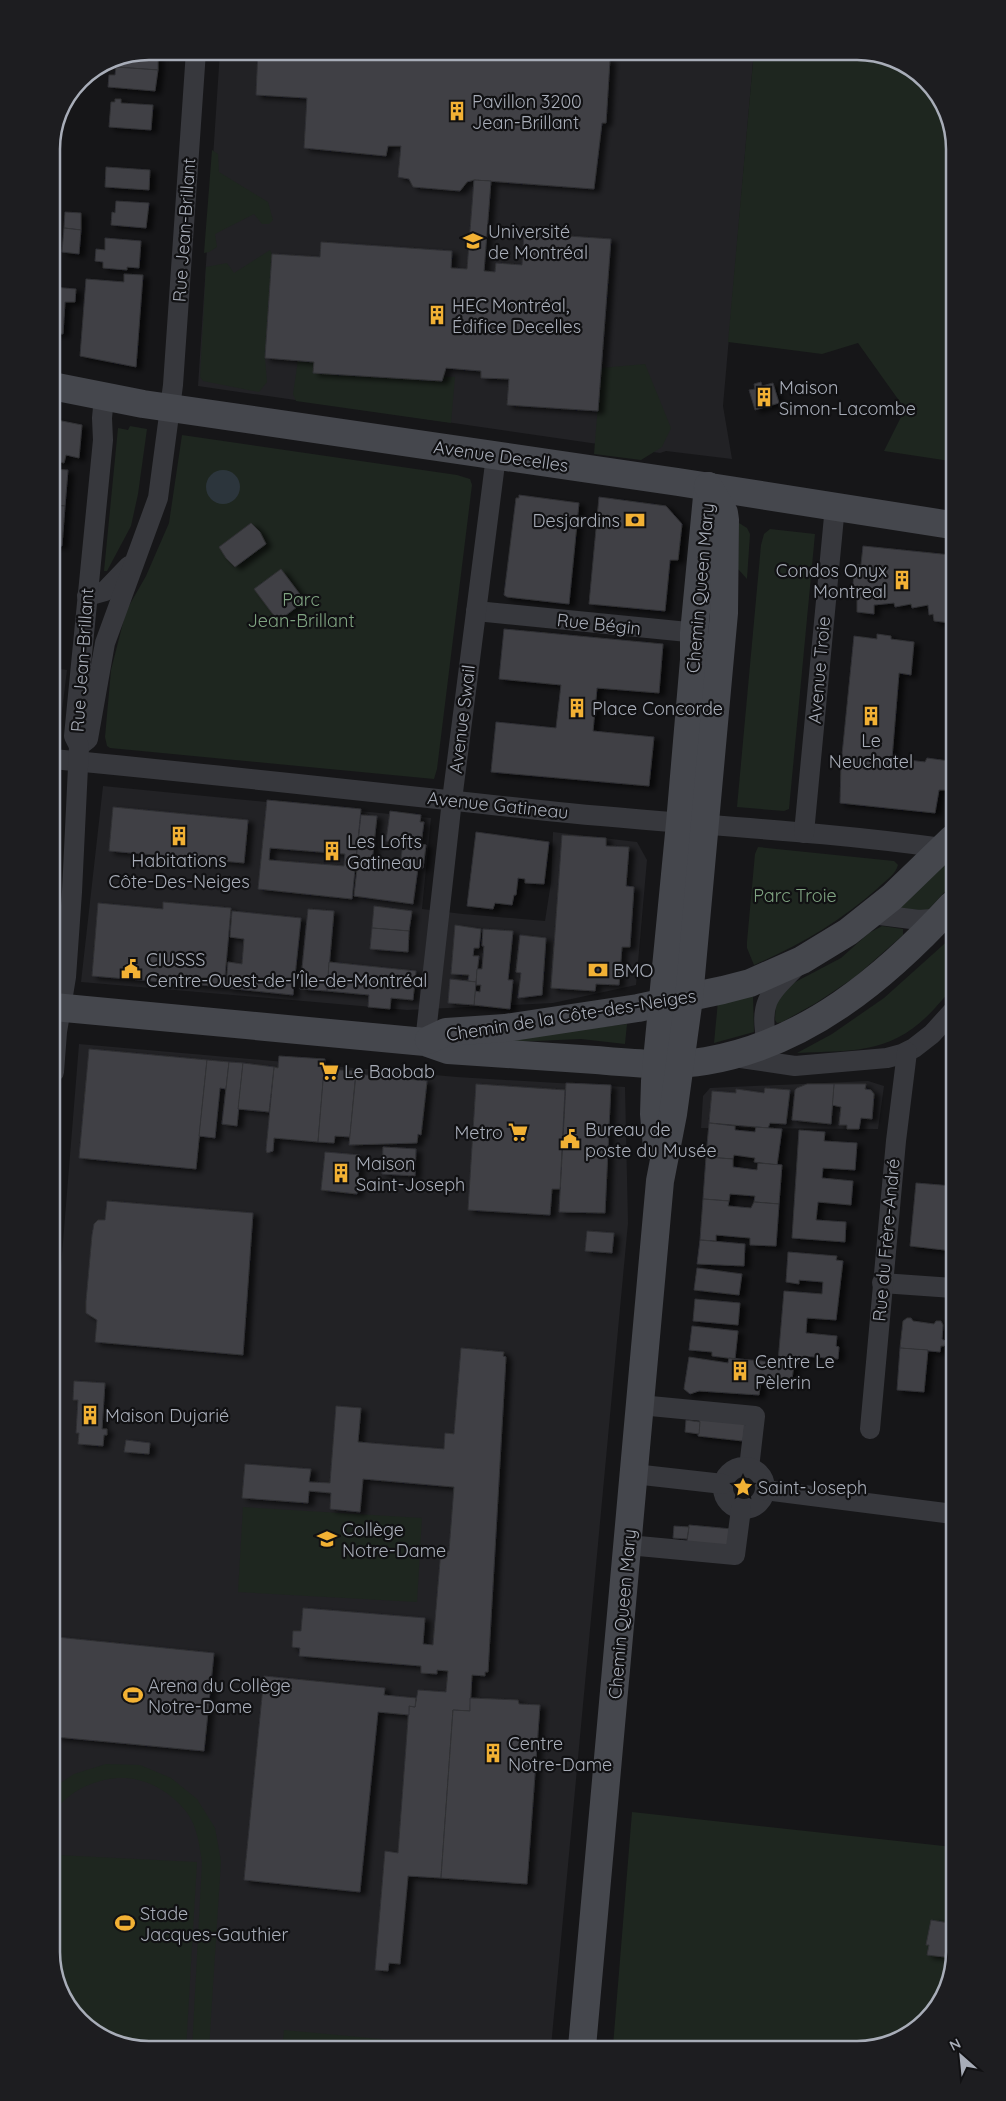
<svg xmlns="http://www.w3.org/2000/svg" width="1006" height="2101" viewBox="0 0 1006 2101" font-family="Quicksand,sans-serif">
  <defs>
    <filter id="shadow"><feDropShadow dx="5.5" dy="3" stdDeviation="2.5" flood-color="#0009"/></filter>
  </defs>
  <rect width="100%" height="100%" fill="#161618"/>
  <g fill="#222225">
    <polygon points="220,51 754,51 723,406 732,459 666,451 660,453 198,386"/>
    <polygon points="53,668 67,670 59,735 55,741 53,741"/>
    <polygon points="103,786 431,818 422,909 463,914 545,921 551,882 553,832 637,842 647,860 636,985 553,1003 407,1010 81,982"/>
    <polygon points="79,1044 457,1077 625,1087 628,1223 551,2047 142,2050 90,2030 57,1984 55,1341"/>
    <polygon points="868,1081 884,1086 878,1129 701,1128 703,1096 710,1088"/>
  </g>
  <g fill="#1e261f">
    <polygon points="754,51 864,51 916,71 949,117 950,461 884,451 905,409 858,343 822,354 728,342"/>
    <polygon points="212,150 218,154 219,172 268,202 273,220 269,224 262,224 254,214 215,234 217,247 209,252 204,253"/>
    <polygon points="270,250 272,254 265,358 267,382 259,392 203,381 200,377 206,267 227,263 234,273"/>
    <polygon points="298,360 314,362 313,372 455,377 451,423 296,401 293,394"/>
    <polygon points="645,364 671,428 662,447 641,460 594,454 601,368"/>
    <polygon points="130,426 147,429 138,494 131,526 107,571 104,571 118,428 128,430"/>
    <polygon points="182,435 457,475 470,479 472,485 437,769 434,779 110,748 107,746 105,737 111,670 126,611 146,576 169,523"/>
    <polygon points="739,523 747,528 750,534 747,579 738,569"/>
    <polygon points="770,529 815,534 789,809 784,811 737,807 761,545 764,534"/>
    <path d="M758,847L894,861L898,865C896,874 885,881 878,888C841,921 800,945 754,965L747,948V942L755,854Z"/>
    <polygon points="952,856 952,884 927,911 898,908"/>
    <polygon points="882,926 903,929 903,935 855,977 816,1003 782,1022 777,1023 775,1020 776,996 782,989 841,958 869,933"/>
    <path d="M952,937C952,952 954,968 952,983C951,992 940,1002 935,1008C892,1055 856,1050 797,1053L832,1034L884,998Z"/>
    <polygon points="753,996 754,1032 714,1043 718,1001"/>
    <polygon points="627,1024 625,1044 581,1039 514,1042 513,1038"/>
    <polygon points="243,1507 422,1518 417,1602 238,1592"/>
    <path d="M106,1764L140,1765L171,1778L197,1799L215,1828L221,1861L209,2049H192L202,1862C199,1843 197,1823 183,1808C172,1795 156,1784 138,1780C110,1773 73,1786 56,1810V1786L74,1774Z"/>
    <polygon points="632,1812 953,1847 955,1953 938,2007 889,2044 613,2046"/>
    <polygon points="56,1855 197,1862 186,2049 142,2050 90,2030 57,1984"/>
    <polygon points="284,2030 466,2047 282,2049"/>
  </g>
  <circle fill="#2c353c" cx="223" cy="487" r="17"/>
  <g fill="#404145" stroke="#303034" fill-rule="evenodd" filter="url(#shadow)">
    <polygon points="149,51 158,51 158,70 116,67 116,58 113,58"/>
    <polygon points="258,51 538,51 537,56 610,59 606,123 602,123 594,189 474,180 467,182 460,191 413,187 409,179 398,177 401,146 388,146 386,156 304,148 307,98 256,95"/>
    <polygon points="116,67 158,70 155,91 108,87 109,75 115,75"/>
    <polygon points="115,99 121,99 121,103 153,105 151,130 109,127 111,102 115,102"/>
    <polygon points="106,167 150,170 149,190 105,187"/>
    <polygon points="474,180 491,181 484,271 495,272 496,263 522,265 524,233 611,239 598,411 507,405 509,379 481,378 481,371 446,368 442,381 313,373 314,362 265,358 272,254 320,257 321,242 452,251 451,268 467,269"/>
    <polygon points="116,201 149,203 146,228 111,225 112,212 115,213"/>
    <polygon points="65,212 81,213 81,230 64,228"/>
    <polygon points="64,228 81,230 79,254 62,252"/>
    <polygon points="105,238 141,241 139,268 127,267 127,270 103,268 103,262 95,261 96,249 105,250"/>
    <polygon points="124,274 143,275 136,367 80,356 86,279 124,282"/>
    <polygon points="52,287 76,289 75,302 65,302 63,334 52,333"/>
    <polygon points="761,382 762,386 773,383 779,403 755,410 749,390 755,389 754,384"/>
    <polygon points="52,419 82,425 79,458 66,455 64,463 52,460"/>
    <polygon points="52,469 68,470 65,506 52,505"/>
    <polygon points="519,495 579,503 569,604 507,597 504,595 516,498 519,498"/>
    <polygon points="599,497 666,506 682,524 678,560 670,560 665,611 589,604"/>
    <polygon points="52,505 65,506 62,546 53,545"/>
    <polygon points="251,523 260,532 266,544 235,567 226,558 219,547"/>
    <polygon points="863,546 951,555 951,623 934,621 933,614 929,615 928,605 912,608 911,604 895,607 894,603 874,605 874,614 857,612 857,595 852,594 855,565 861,565"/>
    <polygon points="281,569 305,601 278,621 254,589"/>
    <polygon points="504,629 663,644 659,693 597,688 593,731 654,737 649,786 491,772 496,722 556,728 561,685 499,679"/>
    <polygon points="877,634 891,636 891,639 914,642 911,675 899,673 892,758 925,762 927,758 949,761 946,790 939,790 935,813 840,803 841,765 854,636 877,639"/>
    <path d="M267,800L361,809L352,899L258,889ZM270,848L345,854L344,866L269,860Z"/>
    <polygon points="113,807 248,820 244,863 109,851"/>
    <polygon points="390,811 421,815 420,822 424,822 421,844 426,845 423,868 400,866 403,843 386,841"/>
    <polygon points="361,815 377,816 372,862 356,860"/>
    <polygon points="476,832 549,842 544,884 525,883 525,879 518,878 516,895 514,895 512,905 495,903 493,909 467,906"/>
    <polygon points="562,835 606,838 606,846 629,847 626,886 634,887 630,947 622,947 619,985 596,984 595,991 551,988"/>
    <polygon points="358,860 418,868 413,904 354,896"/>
    <polygon points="163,902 231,908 224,987 92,976 98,903 163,909"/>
    <polygon points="374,906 412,911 409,931 372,928"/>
    <polygon points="308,909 334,911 327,991 300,989"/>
    <polygon points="232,911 301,918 293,995 226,988 228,962 242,964 244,939 230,937"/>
    <polygon points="455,925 481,929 479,948 474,948 473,956 479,956 476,982 468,981 469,975 451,974"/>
    <polygon points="372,928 409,931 408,952 370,949"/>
    <polygon points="483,929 513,931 508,980 513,980 510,1009 474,1005 475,991 480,992 481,985 476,985 477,969 482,969 484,946 482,946"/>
    <polygon points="520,935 546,938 542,995 518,998 521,973 516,972"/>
    <polygon points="329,962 416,971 413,1000 391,998 390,1009 368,1007 369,995 327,991"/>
    <polygon points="450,979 476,982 474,1005 448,1003"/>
    <polygon points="89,1049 207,1060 196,1169 79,1158"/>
    <polygon points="279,1056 325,1059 318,1142 274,1138 273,1151 267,1153 266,1150 274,1067 278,1068"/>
    <polygon points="207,1060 229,1062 226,1089 220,1088 215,1138 199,1136"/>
    <polygon points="229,1062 243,1063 237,1126 222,1124"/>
    <polygon points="243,1063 274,1067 269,1112 238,1109"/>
    <polygon points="324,1069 356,1071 350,1137 335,1136 334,1143 318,1142"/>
    <polygon points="356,1074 427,1081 421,1135 418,1134 417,1143 349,1145"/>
    <polygon points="566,1083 611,1085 605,1213 559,1212"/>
    <polygon points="476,1084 565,1090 560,1189 552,1189 550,1215 468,1210"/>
    <polygon points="834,1084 866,1084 865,1089 871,1090 874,1094 872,1119 861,1118 859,1129 847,1129 847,1125 839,1125 841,1107 832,1105"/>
    <polygon points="834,1084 831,1124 792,1120 795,1090 797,1088 807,1084"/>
    <polygon points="765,1088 790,1090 786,1124 770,1123 768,1128 709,1123 712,1091 736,1093 736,1089 764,1093"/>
    <polygon points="709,1123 735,1126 735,1130 755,1132 756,1127 782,1129 777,1165 754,1162 755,1158 734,1155 733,1159 706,1157"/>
    <polygon points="799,1130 825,1132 824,1141 857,1143 855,1170 823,1168 822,1178 853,1181 851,1205 818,1202 816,1220 846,1222 845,1242 792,1238"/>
    <polygon points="383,1147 416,1149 415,1176 382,1174"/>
    <polygon points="325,1152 360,1155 357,1194 321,1190"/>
    <polygon points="706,1157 733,1159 733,1167 757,1170 758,1163 782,1165 779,1204 754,1202 755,1196 730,1194 729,1201 703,1199"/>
    <polygon points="916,1183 953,1186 953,1251 910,1246"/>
    <polygon points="703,1199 729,1201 728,1206 751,1208 754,1202 779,1204 776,1246 750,1245 750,1238 716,1235 716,1241 700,1240"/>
    <polygon points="107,1201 253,1213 243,1355 95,1342 97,1320 86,1313 86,1301 92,1235 94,1224 98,1220 105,1220"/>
    <polygon points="587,1231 614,1233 612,1253 585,1251"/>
    <polygon points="700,1240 745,1244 744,1266 697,1264"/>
    <polygon points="788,1252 837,1256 836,1260 843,1261 836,1320 807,1318 806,1333 837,1336 836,1346 839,1347 838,1359 803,1356 802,1364 778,1362 784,1291 822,1294 823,1282 799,1280 799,1284 786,1282"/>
    <polygon points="697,1268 742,1274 739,1295 694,1290"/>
    <polygon points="695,1299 740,1303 738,1325 693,1321"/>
    <polygon points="907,1318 911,1318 913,1321 934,1324 936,1321 941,1321 943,1325 942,1339 945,1341 944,1346 941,1346 940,1352 900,1348 903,1321"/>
    <polygon points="692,1326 738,1331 735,1359 712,1356 712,1352 689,1350"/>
    <polygon points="461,1348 504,1352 503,1356 506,1357 488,1672 485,1672 485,1676 472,1675 470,1711 453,1710 441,1878 408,1876 400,1964 389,1963 388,1971 375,1970 385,1851 398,1853 409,1706 415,1707 418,1690 446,1692 448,1671 437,1670 437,1674 421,1673 421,1666 299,1656 300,1648 292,1647 293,1631 301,1631 303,1608 425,1618 423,1644 433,1645 441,1550 449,1551 454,1487 363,1479 360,1512 330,1509 331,1493 309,1491 308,1503 242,1498 245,1464 311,1469 309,1482 330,1483 336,1406 361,1408 358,1442 444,1449 445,1433 454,1434"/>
    <polygon points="900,1348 928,1350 924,1392 897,1390"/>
    <polygon points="689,1357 728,1363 729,1358 794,1364 792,1379 764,1378 765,1381 761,1381 759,1395 699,1391 690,1394 684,1389"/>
    <polygon points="74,1381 105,1383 102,1429 107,1429 107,1435 104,1435 103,1446 78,1444 79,1433 76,1433 78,1400 73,1400"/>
    <polygon points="700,1419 745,1424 743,1441 698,1436"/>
    <polygon points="686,1420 700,1422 699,1434 685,1432"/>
    <polygon points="126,1440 150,1443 149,1454 124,1452"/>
    <polygon points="689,1525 732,1529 730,1546 687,1542"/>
    <polygon points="674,1526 689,1527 687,1539 673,1538"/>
    <polygon points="56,1637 214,1653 204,1751 56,1737"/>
    <polygon points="264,1676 385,1688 384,1695 416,1698 415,1707 409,1706 409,1715 378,1712 360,1892 244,1880"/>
    <polygon points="470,1698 518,1700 519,1704 540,1705 527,1884 441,1878 453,1710 470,1711"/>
    <polygon points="931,1920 955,1924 955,1953 953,1958 927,1955 929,1945 926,1945"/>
  </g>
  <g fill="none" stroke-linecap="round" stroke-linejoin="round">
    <g stroke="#37383d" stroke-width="20">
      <polyline points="87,596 105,591 129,566"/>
      <polyline points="476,611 708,634"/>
      <polyline points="79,746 88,739 105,643 158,498 173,385 196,51"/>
      <path d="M53,759C222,775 390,794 558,812C686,825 815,830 942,848"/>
      <polyline points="804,833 835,506"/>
      <polyline points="872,914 919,920 945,918"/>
      <polyline points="425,1042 452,800 496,456"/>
      <path d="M767,1044C759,1002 768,995 796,967"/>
      <polyline points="734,1057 795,1066 887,1058 902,1054 914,1048 932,1034 952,1012"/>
      <polyline points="54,1072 57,1032 66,977 72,892 79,746 74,736 103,440 102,418 104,397"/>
      <polyline points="882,1283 953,1288"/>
      <polyline points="640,1405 755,1416 749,1468"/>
      <polyline points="870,1429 896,1141 907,1052"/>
      <circle cx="744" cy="1488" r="21"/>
      <polyline points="634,1474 723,1484"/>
      <polyline points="765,1490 953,1514"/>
      <polyline points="628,1545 735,1555 741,1509"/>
    </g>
    <g stroke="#45474d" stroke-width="28">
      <polyline points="52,386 143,404 678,482 951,525"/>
      <path d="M54,1007L425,1042L448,1050C497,1053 547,1057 596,1060C632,1063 670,1067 706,1061C806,1044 885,978 952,905"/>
      <polyline points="429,1040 446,1032 505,1028 638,1008 723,990 750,983 802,960 848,932 892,897 952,839"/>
      <polyline points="657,1147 654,1114 655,1081 680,823 694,660 694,633 708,486"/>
      <polyline points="582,2047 660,1181 673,1114 689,998 724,613 725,520 724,513 708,486"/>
    </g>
  </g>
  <defs>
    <symbol id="building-bare" viewBox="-9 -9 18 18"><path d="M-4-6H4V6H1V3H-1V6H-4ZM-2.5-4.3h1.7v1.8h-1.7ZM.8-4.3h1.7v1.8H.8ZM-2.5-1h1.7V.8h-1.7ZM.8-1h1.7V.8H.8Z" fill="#f2b134" stroke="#111113" stroke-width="2.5" paint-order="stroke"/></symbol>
    <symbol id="university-bare" viewBox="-9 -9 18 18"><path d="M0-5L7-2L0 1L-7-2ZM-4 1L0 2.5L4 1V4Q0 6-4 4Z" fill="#f2b134" stroke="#111113" stroke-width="2.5" paint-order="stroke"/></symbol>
    <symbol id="bank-bare" viewBox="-9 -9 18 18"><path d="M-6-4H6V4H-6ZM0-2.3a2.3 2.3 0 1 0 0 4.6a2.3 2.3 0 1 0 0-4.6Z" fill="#f2b134" stroke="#111113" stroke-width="2.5" paint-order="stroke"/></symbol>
    <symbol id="civic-bare" viewBox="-9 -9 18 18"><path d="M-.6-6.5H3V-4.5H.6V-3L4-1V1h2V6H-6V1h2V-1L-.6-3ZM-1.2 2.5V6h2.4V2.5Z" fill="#f2b134" stroke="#111113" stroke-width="2.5" paint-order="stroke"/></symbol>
    <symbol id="supermarket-bare" viewBox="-9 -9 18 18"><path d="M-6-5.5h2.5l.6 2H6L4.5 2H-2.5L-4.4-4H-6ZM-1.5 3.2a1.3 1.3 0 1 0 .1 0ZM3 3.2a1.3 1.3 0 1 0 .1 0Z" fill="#f2b134" stroke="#111113" stroke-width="2.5" paint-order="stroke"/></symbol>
    <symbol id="sight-bare" viewBox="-9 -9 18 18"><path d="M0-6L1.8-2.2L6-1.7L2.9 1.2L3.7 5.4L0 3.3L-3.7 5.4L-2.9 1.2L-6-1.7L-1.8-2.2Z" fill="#f2b134" stroke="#111113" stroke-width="2.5" paint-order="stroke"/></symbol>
    <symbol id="school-bare" viewBox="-9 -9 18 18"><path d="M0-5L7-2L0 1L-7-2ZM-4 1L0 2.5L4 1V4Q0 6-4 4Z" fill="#f2b134" stroke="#111113" stroke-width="2.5" paint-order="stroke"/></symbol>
    <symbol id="stadium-bare" viewBox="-9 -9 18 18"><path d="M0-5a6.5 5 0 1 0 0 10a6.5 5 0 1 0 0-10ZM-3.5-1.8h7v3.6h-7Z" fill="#f2b134" stroke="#111113" stroke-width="2.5" paint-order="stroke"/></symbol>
  </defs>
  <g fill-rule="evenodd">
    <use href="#building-bare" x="443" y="97" width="28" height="28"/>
    <use href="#university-bare" x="459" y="227" width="28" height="28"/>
    <use href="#building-bare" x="423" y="301" width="28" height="28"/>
    <use href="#building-bare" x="750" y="383" width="28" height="28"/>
    <use href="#bank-bare" x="621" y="506" width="28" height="28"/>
    <use href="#building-bare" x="888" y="566" width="28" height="28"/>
    <use href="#building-bare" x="563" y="694" width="28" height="28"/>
    <use href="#building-bare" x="857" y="702" width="28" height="28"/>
    <use href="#building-bare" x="165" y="822" width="28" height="28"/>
    <use href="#building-bare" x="318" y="837" width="28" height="28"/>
    <use href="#civic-bare" x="117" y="955" width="28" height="28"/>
    <use href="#bank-bare" x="584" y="956" width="28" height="28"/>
    <use href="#supermarket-bare" x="315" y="1057" width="28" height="28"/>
    <use href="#supermarket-bare" x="504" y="1118" width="28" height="28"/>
    <use href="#civic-bare" x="556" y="1125" width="28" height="28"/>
    <use href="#building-bare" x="327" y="1159" width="28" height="28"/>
    <use href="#building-bare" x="726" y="1357" width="28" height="28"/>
    <use href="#building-bare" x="76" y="1401" width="28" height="28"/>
    <use href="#sight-bare" x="729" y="1473" width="28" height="28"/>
    <use href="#school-bare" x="313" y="1525" width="28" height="28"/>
    <use href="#stadium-bare" x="119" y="1681" width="28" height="28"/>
    <use href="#building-bare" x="479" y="1739" width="28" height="28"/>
    <use href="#stadium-bare" x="111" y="1909" width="28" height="28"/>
  </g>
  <g text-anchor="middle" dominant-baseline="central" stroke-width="4.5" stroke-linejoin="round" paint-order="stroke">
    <g font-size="18" fill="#a8adb8" stroke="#111113" text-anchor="start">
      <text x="472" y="101">Pavillon 3200<tspan x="472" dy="21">Jean-Brillant</tspan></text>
      <text x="488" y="231">Université<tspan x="488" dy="21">de Montréal</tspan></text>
      <text x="452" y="305">HEC Montréal,<tspan x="452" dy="21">Édifice Decelles</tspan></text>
      <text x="779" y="387">Maison<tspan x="779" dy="21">Simon-Lacombe</tspan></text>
      <text x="620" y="520" text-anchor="end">Desjardins</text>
      <text x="887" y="570" text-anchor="end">Condos Onyx<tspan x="887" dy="21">Montreal</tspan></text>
      <text x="592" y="708">Place Concorde</text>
      <text x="871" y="740" text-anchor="middle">Le<tspan x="871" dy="21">Neuchatel</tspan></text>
      <text x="347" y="841">Les Lofts<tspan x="347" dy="21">Gatineau</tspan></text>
      <text x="179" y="860" text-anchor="middle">Habitations<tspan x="179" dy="21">Côte-Des-Neiges</tspan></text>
      <text x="146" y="959">CIUSSS<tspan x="146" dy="21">Centre-Ouest-de-l'Île-de-Montréal</tspan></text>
      <text x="613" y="970">BMO</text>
      <text x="344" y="1071">Le Baobab</text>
      <text x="585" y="1129">Bureau de<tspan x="585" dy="21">poste du Musée</tspan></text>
      <text x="503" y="1132" text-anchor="end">Metro</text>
      <text x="356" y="1163">Maison<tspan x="356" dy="21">Saint-Joseph</tspan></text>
      <text x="755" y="1361">Centre Le<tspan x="755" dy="21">Pèlerin</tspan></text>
      <text x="105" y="1415">Maison Dujarié</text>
      <text x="758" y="1487">Saint-Joseph</text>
      <text x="342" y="1529">Collège<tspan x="342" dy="21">Notre-Dame</tspan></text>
      <text x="148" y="1685">Arena du Collège<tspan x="148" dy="21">Notre-Dame</tspan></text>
      <text x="508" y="1743">Centre<tspan x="508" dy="21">Notre-Dame</tspan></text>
      <text x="140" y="1913">Stade<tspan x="140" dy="21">Jacques-Gauthier</tspan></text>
    </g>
    <g font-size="18" fill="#a8adb8" stroke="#111113">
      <text transform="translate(184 230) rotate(-86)">Rue Jean-Brillant</text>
      <text transform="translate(501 456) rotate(8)">Avenue Decelles</text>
      <text transform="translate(700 588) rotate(-85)">Chemin Queen Mary</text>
      <text transform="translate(599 624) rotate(6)">Rue Bégin</text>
      <text transform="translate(82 660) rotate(-86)">Rue Jean-Brillant</text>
      <text transform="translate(819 670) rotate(-85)">Avenue Troie</text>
      <text transform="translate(462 719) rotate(-83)">Avenue Swail</text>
      <text transform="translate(498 805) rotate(6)">Avenue Gatineau</text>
      <text transform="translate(571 1015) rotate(-9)">Chemin de la Côte-des-Neiges</text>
      <text transform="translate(886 1240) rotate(-85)">Rue du Frère-André</text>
      <text transform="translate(622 1614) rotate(-85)">Chemin Queen Mary</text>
    </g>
    <g font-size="18" fill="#7fa381" stroke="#111113">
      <text x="301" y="599">Parc<tspan x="301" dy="21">Jean-Brillant</tspan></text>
      <text x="795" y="895">Parc Troie</text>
    </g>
  </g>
  <path d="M0 0H1006V2101H0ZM149 60H857A89 89 0 0 1 946 149V1952A89 89 0 0 1 857 2041H149A89 89 0 0 1 60 1952V149A89 89 0 0 1 149 60Z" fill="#1d1d20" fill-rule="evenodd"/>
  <path fill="none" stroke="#a8adb8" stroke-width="2.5" d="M149 60H857A89 89 0 0 1 946 149V1952A89 89 0 0 1 857 2041H149A89 89 0 0 1 60 1952V149A89 89 0 0 1 149 60Z"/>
  <g transform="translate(961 2056) rotate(333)" stroke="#111113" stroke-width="4" paint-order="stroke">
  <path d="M0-4L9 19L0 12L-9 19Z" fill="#a8adb8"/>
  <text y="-8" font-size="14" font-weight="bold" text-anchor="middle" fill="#a8adb8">N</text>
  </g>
</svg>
